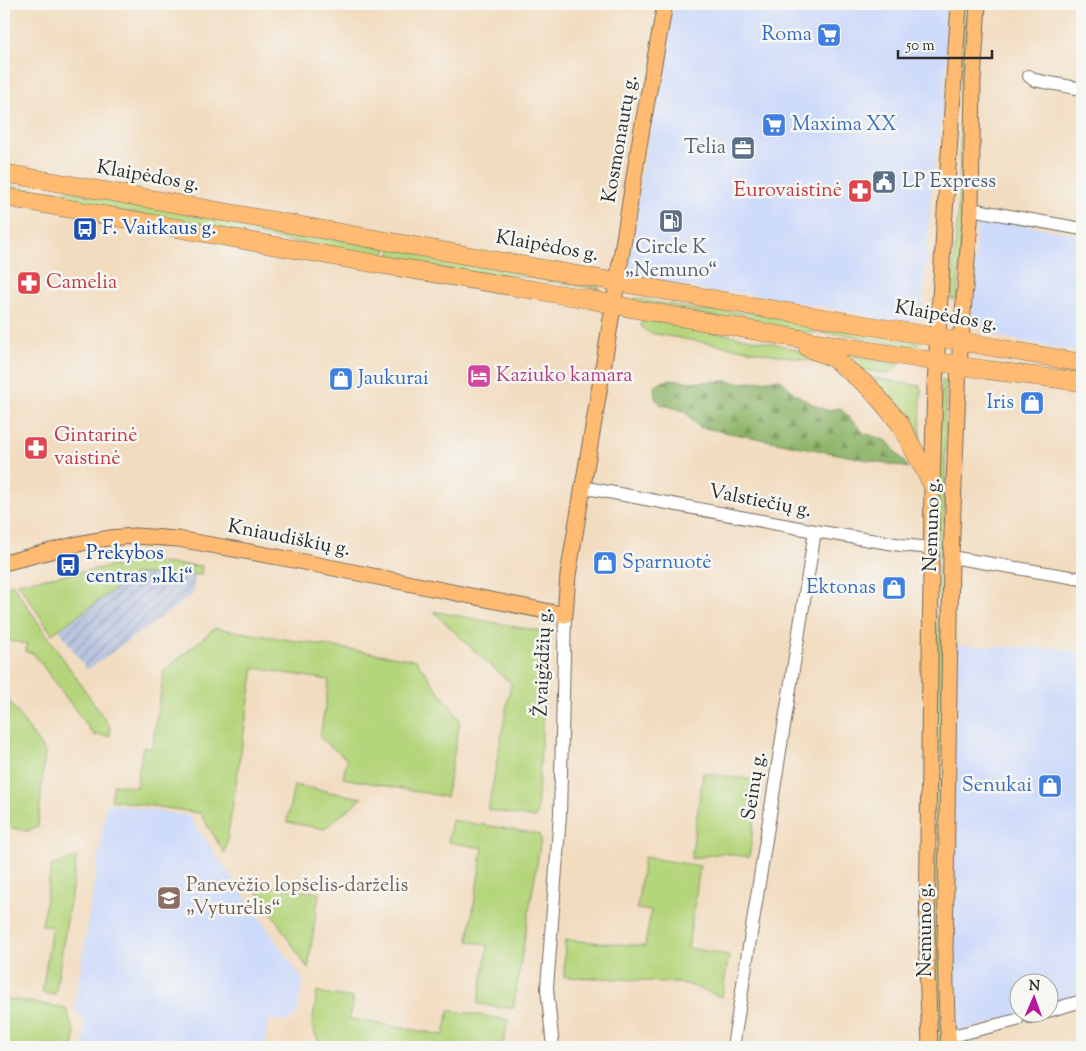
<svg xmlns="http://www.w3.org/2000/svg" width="1086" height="1051" viewBox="0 0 1086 1051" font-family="'Sorts Mill Goudy',serif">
  <defs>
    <pattern id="industrial-furrows" width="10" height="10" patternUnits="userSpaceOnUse" patternTransform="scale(1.25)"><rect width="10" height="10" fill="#b9c4de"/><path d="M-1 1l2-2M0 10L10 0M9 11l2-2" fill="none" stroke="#979fb4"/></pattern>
    <pattern id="forest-firs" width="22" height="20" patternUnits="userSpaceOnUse" patternTransform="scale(1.25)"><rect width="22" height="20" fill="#90b66c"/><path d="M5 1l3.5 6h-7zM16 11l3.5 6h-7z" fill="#769459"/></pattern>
  </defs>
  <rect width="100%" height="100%" fill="#f6f6f2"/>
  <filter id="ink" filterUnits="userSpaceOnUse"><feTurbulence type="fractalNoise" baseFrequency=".02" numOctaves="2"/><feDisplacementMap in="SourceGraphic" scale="10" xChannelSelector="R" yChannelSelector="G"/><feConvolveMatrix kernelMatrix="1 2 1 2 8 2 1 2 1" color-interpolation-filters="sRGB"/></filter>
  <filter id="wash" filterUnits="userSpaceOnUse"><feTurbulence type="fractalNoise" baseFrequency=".0096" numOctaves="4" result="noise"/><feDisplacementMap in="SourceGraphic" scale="20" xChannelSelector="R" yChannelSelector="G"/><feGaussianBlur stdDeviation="1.12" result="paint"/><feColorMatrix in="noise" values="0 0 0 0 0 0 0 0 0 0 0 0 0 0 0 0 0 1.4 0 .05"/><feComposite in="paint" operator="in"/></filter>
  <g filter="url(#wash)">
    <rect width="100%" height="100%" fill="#f2dcbf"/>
    <g fill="#cedafa">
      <polygon points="673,4 951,4 943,116 933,171 922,310 917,318 910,323 902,325 888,323 860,313 745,293 715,292 637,278 629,273 625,265 641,177 667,43"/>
      <polygon points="977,217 1082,235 1082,353 996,336 983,328 973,316 971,304"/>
      <polygon points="954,645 1063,649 1082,652 1082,997 1049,1006 1048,984 1018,984 1018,1014 1022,1014 960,1031 955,1030 952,980"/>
      <polygon points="107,803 189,816 303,980 297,1013 288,1022 269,1019 264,1047 83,1047 85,1022 74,1008"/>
    </g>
    <polygon fill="url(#industrial-furrows)" points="136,574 195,575 193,594 87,670 59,630"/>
    <g fill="#b5d57c" stroke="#708054">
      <polygon points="965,4 971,4 965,92 965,184 957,299 951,299 960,183 960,91"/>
      <polygon points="4,185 38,190 71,191 387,248 384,258 4,190"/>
      <polygon points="391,248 599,286 599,288 597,289 520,276 471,273 389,259"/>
      <polygon points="635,298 700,310 753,313 917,342 919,344 918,346 914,347 842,334 792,331 634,302"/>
      <path d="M645,319L777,344L800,351L829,364L650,333C645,330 642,329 641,323Z"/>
      <polygon points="840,353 900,365 889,374 862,370"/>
      <polygon points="868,377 920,386 921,390 920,447"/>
      <polygon points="942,379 945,379 946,381 944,558 938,558 939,453"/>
      <polygon points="144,562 202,566 201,575 136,574 52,634 18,583 125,564"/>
      <polygon points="938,565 944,565 940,840 934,839"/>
      <polygon points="12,584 110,727 110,736 94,735 33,653 25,652 27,644 4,640 4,587"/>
      <polygon points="433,611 544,632 548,642 537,812 535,818 488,810 511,683 481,657"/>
      <polygon points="215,628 416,660 460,720 446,797 343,778 347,759 320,738 329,680 254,668 225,854 200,813 111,800 114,784 136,787 143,747 152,748 164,671"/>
      <polygon points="4,694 45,752 38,826 27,831 4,826"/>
      <polygon points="703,773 760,781 749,857 721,853 691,859"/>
      <polygon points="294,785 362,798 324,829 287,822"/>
      <polygon points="452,820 539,834 541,839 513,1009 478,1004 488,945 468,941 483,848 448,842"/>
      <polygon points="934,847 940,848 942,1047 938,1047 937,1045 934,1000"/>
      <polygon points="77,857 55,995 42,993 52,927 42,925 51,866"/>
      <polygon points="644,857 700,866 688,948 729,955 722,997 687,984 623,979 564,977 565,940 645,946 651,911 637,909"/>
      <polygon points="252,883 319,893 308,969"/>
      <polygon points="317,992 353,998 350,1019 444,1035 449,1010 508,1020 504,1041 488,1047 339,1047 319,1043 312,1026"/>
      <polygon points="4,998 66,1008 75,1035 73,1047 4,1047"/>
    </g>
    <polygon fill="url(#forest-firs)" stroke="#5e704c" points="671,379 691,382 727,381 740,383 780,379 794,393 810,403 826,410 840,408 864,433 887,441 909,468 699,427 684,411 660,404 655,398 654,385"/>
  </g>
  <g filter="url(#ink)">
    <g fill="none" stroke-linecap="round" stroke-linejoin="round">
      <defs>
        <g id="minor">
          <polyline points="1029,76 1034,80 1082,89"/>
          <polyline points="971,209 1082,229"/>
          <polyline points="582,487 815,531 901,545 921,547 932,546"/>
          <polyline points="951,557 1082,579"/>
          <polyline points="1048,1011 1082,1001"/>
          <polyline points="1030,1017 1040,1014"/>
          <polyline points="948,1037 1017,1020"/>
          <polyline points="553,1047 547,988 560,815 565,615"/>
          <polyline points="733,1047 815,531"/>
        </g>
        <g id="major">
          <polyline points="4,563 82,543 109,538 135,536 178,539 294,560 565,615 568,575 606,350 641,134 665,4"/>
          <polyline points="930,1047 927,966 928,843 932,484 935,386 944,228 959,4"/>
          <polyline points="949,1047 947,1020 945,951 951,557 959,365 971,209 973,81 978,4"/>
        </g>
        <g id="highway">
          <polyline points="4,173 752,306 937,337 1082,363"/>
          <polyline points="4,197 360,261 588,299 630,308 823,343 987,370 1082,382"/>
          <polyline points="808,348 833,358 869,387 899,422 932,484"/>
        </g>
      </defs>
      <use href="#minor" stroke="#71695f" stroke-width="14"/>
      <use href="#major" stroke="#71695f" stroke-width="17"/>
      <use href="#highway" stroke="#71695f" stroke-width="19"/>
      <use href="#minor" stroke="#fff" stroke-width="12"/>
      <use href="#major" stroke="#ffbb71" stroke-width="15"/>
      <use href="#highway" stroke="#ffbb71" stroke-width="18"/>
    </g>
  </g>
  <defs>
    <symbol id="supermarket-square" viewBox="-11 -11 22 22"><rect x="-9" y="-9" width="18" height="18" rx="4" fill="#3f7fe0" stroke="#f6f6f2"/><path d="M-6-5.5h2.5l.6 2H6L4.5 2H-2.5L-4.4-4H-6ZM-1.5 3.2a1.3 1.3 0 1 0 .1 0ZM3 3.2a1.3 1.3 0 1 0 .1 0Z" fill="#fff"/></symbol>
    <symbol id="office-square" viewBox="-11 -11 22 22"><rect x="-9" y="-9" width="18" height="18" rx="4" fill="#5c6f8a" stroke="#f6f6f2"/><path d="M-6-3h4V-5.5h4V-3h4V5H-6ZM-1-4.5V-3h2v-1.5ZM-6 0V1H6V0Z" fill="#fff"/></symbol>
    <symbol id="civic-square" viewBox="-11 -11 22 22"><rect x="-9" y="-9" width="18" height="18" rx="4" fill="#5c6f8a" stroke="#f6f6f2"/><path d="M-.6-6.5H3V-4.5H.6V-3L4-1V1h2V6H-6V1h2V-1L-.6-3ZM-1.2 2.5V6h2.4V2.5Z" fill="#fff"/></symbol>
    <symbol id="pharmacy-square" viewBox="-11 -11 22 22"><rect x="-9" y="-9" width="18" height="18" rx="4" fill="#e0444e" stroke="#f6f6f2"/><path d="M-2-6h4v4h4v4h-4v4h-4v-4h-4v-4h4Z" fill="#fff"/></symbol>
    <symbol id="fuel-square" viewBox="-11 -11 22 22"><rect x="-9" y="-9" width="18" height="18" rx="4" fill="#5c6f8a" stroke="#f6f6f2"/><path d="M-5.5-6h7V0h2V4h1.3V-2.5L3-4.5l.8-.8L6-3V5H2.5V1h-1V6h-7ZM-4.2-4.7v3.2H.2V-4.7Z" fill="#fff"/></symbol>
    <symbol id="bus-square" viewBox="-11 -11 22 22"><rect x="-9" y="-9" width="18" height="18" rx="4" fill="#1a4fb4" stroke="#f6f6f2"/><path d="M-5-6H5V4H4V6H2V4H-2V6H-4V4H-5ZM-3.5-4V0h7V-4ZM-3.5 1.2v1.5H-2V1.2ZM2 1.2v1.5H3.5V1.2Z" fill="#fff"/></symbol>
    <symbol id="hotel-square" viewBox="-11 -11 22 22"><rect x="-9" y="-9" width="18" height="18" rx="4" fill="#d1479c" stroke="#f6f6f2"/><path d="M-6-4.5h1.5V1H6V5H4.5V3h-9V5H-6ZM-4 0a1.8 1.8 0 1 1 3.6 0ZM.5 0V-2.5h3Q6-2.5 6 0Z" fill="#fff"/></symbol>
    <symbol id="shop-square" viewBox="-11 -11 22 22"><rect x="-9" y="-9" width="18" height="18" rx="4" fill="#3f7fe0" stroke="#f6f6f2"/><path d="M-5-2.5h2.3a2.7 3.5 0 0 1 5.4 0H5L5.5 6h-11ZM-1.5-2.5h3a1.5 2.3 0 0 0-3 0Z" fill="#fff"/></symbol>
    <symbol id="school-square" viewBox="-11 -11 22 22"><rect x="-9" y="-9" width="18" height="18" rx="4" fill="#8d6e63" stroke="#f6f6f2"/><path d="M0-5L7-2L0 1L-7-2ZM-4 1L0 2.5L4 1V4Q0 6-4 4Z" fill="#fff"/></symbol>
  </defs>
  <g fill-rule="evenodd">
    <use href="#supermarket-square" x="815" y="21" width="28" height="28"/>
    <use href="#supermarket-square" x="760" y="111" width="28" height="28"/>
    <use href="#office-square" x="729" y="134" width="28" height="28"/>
    <use href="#civic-square" x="870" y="168" width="28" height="28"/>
    <use href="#pharmacy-square" x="846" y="177" width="28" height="28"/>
    <use href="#fuel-square" x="657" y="207" width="28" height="28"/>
    <use href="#bus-square" x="71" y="215" width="28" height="28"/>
    <use href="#pharmacy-square" x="15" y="269" width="28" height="28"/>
    <use href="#hotel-square" x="465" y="362" width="28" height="28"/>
    <use href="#shop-square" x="327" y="365" width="28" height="28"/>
    <use href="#shop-square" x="1018" y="389" width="28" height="28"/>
    <use href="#pharmacy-square" x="22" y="434" width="28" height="28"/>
    <use href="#shop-square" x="591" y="549" width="28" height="28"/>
    <use href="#bus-square" x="54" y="551" width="28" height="28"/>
    <use href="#shop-square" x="880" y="574" width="28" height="28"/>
    <use href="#shop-square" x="1036" y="772" width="28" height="28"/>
    <use href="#school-square" x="155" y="884" width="28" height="28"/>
  </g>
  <g text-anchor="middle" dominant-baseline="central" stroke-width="5" stroke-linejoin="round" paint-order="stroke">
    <g font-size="20" fill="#366cbe" stroke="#f6f6f2" text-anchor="end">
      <text x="812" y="35">Roma</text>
      <text x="792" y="125" text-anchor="start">Maxima XX</text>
      <text x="358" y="379" text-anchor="start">Jaukurai</text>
      <text x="1014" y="403">Iris</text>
      <text x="622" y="563" text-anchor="start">Sparnuotė</text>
      <text x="876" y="588">Ektonas</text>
      <text x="1032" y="786">Senukai</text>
    </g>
    <g font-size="20" fill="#2b2b2b" stroke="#f6f6f2">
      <text transform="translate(621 139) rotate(-80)">Kosmonautų g.</text>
      <text transform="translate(148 177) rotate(10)">Klaipėdos g.</text>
      <text transform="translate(547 247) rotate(10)">Klaipėdos g.</text>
      <text transform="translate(946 317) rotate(10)">Klaipėdos g.</text>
      <text transform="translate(760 502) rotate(11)">Valstiečių g.</text>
      <text transform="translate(933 525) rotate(-88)">Nemuno g.</text>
      <text transform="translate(289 539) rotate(11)">Kniaudiškių g.</text>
      <text transform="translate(544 662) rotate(-88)">Žvaigždžių g.</text>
      <text transform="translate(755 786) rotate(-81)">Seinų g.</text>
      <text transform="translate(926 930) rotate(-90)">Nemuno g.</text>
    </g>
    <g font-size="20" fill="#4e5e75" stroke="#f6f6f2" text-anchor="end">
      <text x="726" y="148">Telia</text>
      <text x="902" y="182" text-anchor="start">LP Express</text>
      <text x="671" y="248" text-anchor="middle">Circle K<tspan x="671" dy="23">„Nemuno“</tspan></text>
    </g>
    <g font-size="20" fill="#be3a42" stroke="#f6f6f2" text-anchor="start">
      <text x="842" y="191" text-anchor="end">Eurovaistinė</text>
      <text x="46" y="283">Camelia</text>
      <text x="54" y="436">Gintarinė<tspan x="54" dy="23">vaistinė</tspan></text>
    </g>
    <g font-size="20" fill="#164399" stroke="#f6f6f2" text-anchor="start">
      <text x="102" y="229">F. Vaitkaus g.</text>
      <text x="86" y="554">Prekybos<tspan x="86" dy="23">centras „Iki“</tspan></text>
    </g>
    <g font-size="20" fill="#b23c85" stroke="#f6f6f2" text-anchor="start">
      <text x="496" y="376">Kaziuko kamara</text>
    </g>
    <g font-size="20" fill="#785e54" stroke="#f6f6f2" text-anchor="start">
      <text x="186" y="886">Panevėžio lopšelis-darželis<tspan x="186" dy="23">„Vyturėlis“</tspan></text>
    </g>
  </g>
  <rect width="1086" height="1051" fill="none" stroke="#f6f6f2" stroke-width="20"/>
  <g transform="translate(1034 998) rotate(2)"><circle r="24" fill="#f6f6f2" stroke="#a5a5a2"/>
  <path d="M0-4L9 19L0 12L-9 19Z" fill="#b5179e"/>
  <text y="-8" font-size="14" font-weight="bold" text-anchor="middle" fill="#2b2b2b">N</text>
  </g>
  <path d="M898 50v8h94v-8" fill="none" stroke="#2b2b2b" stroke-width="2.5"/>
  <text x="906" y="50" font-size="15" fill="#2b2b2b" stroke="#f6f6f2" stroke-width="4" paint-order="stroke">50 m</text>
</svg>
